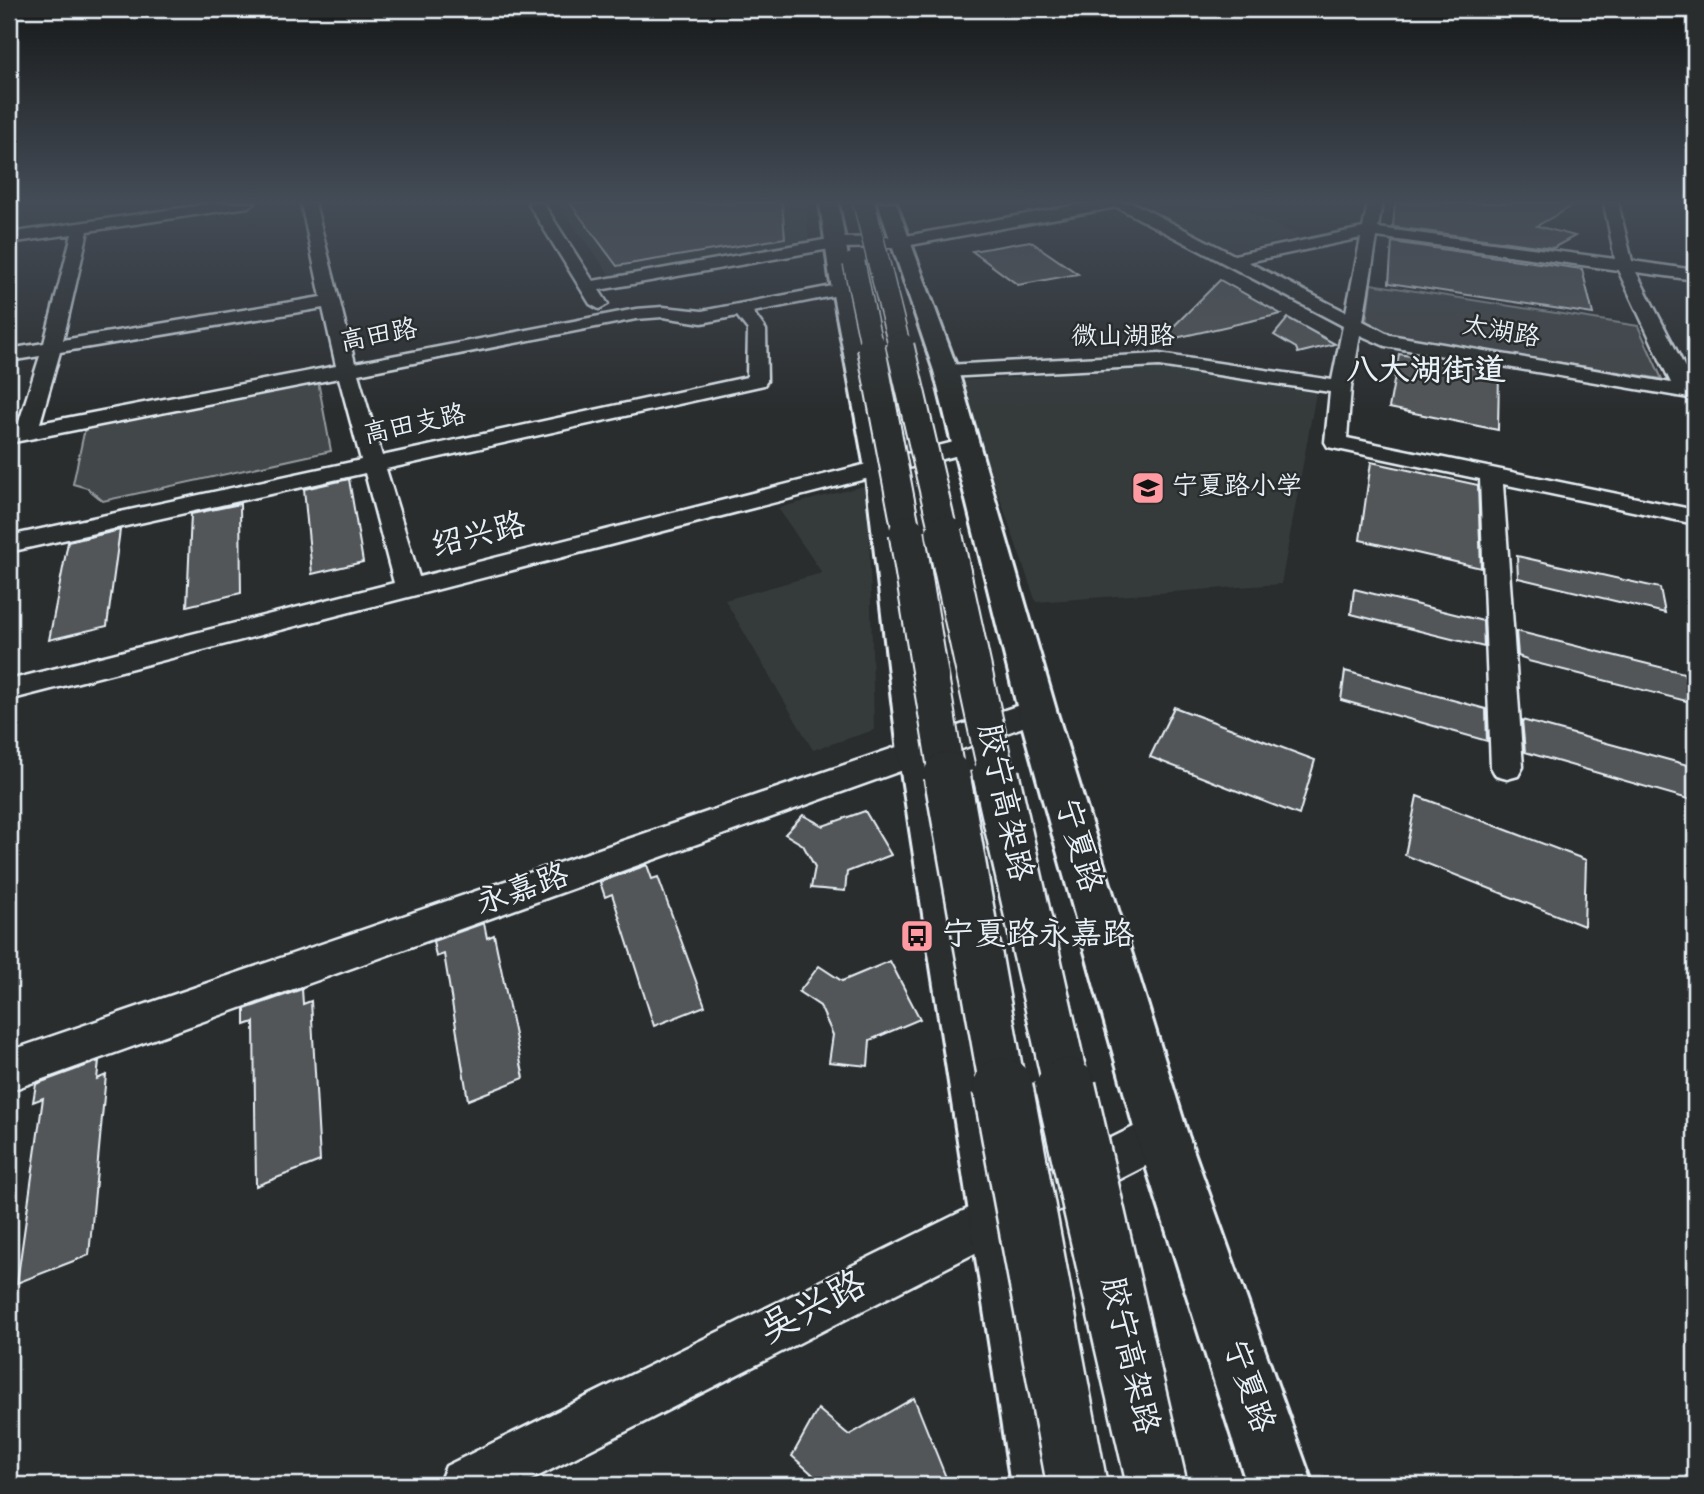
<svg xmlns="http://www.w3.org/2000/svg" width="1704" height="1494" viewBox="0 0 1704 1494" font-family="'Indie Flower','LXGW WenKai TC',sans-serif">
  <rect width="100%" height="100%" fill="#2a2d2e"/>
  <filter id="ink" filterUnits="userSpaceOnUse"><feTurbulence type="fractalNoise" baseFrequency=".0143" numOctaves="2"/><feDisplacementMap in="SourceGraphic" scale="14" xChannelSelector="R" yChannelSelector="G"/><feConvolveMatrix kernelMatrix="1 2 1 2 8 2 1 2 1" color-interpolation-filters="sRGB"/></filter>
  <g filter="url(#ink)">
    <g fill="#363a3b">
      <polygon points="557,203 806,203 809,245 611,277"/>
      <polygon points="1151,203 1230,203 1301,237 1230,252 1140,205"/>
      <polygon points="1159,368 1316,393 1281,584 1036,602 959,381"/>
      <polygon points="868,485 874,730 813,750 725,600 822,573 778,508"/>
    </g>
    <g fill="#424648" stroke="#959ca0" stroke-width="2">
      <polygon points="1371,284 1638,326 1662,379 1389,335 1366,322"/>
      <polygon points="318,381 331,451 103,501 87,488 73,484 85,428"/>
    </g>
    <g fill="#535759" stroke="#e8f1f8" stroke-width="2">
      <polygon points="570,203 782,203 785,238 617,266"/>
      <polygon points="1395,203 1577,203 1537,226 1575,236 1553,248 1393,227"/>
      <polygon points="1030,241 1078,274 1018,285 972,251"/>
      <polygon points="1392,242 1582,269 1593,314 1389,283"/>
      <polygon points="1220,280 1281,314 1158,342"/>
      <polygon points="1288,318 1335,344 1298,353 1296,348 1274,335"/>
      <polygon points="1399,354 1499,373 1498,430 1389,408"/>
      <polygon points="1371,462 1478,485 1481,568 1360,540"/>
      <polygon points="349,479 363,562 312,574 304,489"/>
      <polygon points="240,504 241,593 187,606 191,514"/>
      <polygon points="120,530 107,626 49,640 68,542"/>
      <polygon points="1517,556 1660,588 1665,613 1518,578"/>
      <polygon points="1354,589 1483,621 1484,647 1351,614"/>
      <polygon points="1516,631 1684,673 1690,702 1528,661 1527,659 1518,656"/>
      <polygon points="1345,671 1486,709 1487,741 1341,700"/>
      <polygon points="1174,707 1315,760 1299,815 1150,757"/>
      <polygon points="1522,720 1695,767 1695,801 1525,752"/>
      <polygon points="1417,796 1586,860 1584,926 1405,855"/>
      <polygon points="865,811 891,855 847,872 845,891 811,888 815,867 803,845 785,834 803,815 823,826"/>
      <polygon points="647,865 652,879 658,877 705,1006 654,1026 612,894 605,897 600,882"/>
      <polygon points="484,923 487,938 494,935 524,1078 468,1100 444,954 436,957 433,941"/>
      <polygon points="890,961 920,1019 870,1040 868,1066 829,1062 833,1035 820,1006 799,992 819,966 842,981"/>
      <polygon points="302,989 303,1004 311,1001 320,1161 256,1186 254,1022 245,1025 245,1009"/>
      <polygon points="99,1061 97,1079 106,1075 89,1255 17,1283 43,1098 33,1102 36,1084"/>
      <polygon points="914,1398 949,1485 821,1485 820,1481 792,1456 818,1409 849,1435"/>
    </g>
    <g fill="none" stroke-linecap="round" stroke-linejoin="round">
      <defs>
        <g id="minor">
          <path d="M216,203H255L248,207L88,231L63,340L321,297L301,203H315L355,363L636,309L663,307L702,311L843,284L852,289L843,294L753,312L766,330L767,381L764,385L386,469L419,577L966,439L974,441L977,446L974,451L9,700V680L394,583L365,473L9,552V536L361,460L339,378L9,443V429L17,428L40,356L9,361V349L44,343L72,234L9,243V233ZM323,308L336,366L40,423L60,352ZM737,316L748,330L747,377L382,456L358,374L636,319L663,317L702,323Z"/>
          <path d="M528,203H543L593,281L835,238L900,237L1088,203H1133L1234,255L1363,228L1368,203H1382L1378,228L1615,259L1604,203H1618L1632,261L1695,270V280L1636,272L1695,387V399L1385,346L1360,335L1351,388L1347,438L1695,510V524L1503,484L1523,767L1518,776L1507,779L1496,776L1491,767L1480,479L1328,447L1325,442L1330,392L1159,366L946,377L939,375L936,371L939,367L946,365L1159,354L1332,380L1343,326L1117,207L900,247L835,248L599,290L608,304L599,309L590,304ZM1377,237L1618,270L1671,383L1390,335L1363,321ZM1361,238L1346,312L1248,262Z"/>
          <polygon points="1037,699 1048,702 1052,710 1048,718 9,1091 9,1051"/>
          <polygon points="1162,1113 1177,1120 1184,1135 1177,1150 521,1485 438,1485 446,1466"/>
        </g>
        <g id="major">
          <polygon points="820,203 838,203 852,278 893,468 936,752 1077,1485 1011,1485 898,752 865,468 830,278"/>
          <polygon points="878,203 896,203 958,371 1056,710 1188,1135 1313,1485 1247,1485 1136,1135 1018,710 934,371"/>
        </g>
      </defs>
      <use href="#minor" stroke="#e8f1f8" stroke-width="5"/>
      <use href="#major" stroke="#e8f1f8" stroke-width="6"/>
      <use href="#minor" fill="#2a2d2e" fill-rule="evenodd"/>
      <use href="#major" fill="#2a2d2e" fill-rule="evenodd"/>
      <defs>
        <g id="highway-bridge-far4">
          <polyline points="864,203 900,348"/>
          <polyline points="854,263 872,348"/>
        </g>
        <g id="highway-bridge-far3">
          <polyline points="871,346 907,535"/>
          <polyline points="900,346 944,535"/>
        </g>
        <g id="highway-bridge-far2">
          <polyline points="907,533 947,777"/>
          <polyline points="944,533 997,777"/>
        </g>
        <g id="highway-bridge-far1">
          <polyline points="947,775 1003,1090"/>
          <polyline points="996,775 1067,1090"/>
        </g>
        <g id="highway-bridge">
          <polyline points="1003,1088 1077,1485"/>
          <polyline points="1066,1088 1157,1485"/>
        </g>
      </defs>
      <use href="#highway-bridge-far4" stroke="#e8f1f8" stroke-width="24" stroke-linecap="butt"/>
      <use href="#highway-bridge-far3" stroke="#e8f1f8" stroke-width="31" stroke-linecap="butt"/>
      <use href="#highway-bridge-far2" stroke="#e8f1f8" stroke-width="39" stroke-linecap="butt"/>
      <use href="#highway-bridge-far1" stroke="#e8f1f8" stroke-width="50" stroke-linecap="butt"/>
      <use href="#highway-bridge" stroke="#e8f1f8" stroke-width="64" stroke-linecap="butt"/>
      <use href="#highway-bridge-far4" stroke="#2a2d2e" stroke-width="21"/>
      <use href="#highway-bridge-far3" stroke="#2a2d2e" stroke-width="27"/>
      <use href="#highway-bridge-far2" stroke="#2a2d2e" stroke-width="35"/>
      <use href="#highway-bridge-far1" stroke="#2a2d2e" stroke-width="45"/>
      <use href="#highway-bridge" stroke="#2a2d2e" stroke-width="59"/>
    </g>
  </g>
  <linearGradient id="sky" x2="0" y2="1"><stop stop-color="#171919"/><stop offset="0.49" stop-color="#444c57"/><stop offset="1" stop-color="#444c57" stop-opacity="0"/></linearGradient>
  <rect width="1704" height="412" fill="url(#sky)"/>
  <defs>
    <symbol id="school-square" viewBox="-11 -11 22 22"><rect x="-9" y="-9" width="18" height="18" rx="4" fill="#ff9aa2" stroke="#2a2d2e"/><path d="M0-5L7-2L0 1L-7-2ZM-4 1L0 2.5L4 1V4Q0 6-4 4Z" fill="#111"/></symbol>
    <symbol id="bus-square" viewBox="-11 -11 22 22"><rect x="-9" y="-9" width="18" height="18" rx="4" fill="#ff9aa2" stroke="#2a2d2e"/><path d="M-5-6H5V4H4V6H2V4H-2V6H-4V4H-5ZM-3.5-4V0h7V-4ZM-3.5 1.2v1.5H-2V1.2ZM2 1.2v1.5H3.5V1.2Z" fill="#111"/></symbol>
  </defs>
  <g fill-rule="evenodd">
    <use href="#school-square" x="1129" y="469" width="38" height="38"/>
    <use href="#bus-square" x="898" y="917" width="38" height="38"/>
  </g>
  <g text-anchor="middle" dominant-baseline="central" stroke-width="5" stroke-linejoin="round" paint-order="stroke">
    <g font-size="26" fill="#e8f1f8" stroke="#2a2d2e">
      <text transform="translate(1501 333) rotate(10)">太湖路</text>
      <text transform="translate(379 337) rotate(-11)">高田路</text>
      <text x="1123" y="338">微山湖路</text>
      <text transform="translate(415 426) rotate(-12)">高田支路</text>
    </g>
    <g font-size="26" fill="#e8f1f8" stroke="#2a2d2e" text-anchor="start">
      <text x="1172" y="488">宁夏路小学</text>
    </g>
    <g font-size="32" font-weight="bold" fill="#e8f1f8" stroke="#2a2d2e">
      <text x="1426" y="372">八大湖街道</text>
    </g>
    <g font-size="32" fill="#e8f1f8" stroke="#2a2d2e">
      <text transform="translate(479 537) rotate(-14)">绍兴路</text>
      <text transform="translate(1003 803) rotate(78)">胶宁高架路</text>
      <text transform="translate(1077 846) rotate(74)">宁夏路</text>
      <text transform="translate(523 891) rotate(-19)">永嘉路</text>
      <text transform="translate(1128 1356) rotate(77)">胶宁高架路</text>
      <text transform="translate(1247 1387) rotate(71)">宁夏路</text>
    </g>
    <g font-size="32" fill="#e8f1f8" stroke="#2a2d2e" text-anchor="start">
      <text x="942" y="936">宁夏路永嘉路</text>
    </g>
    <g font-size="38" fill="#e8f1f8" stroke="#2a2d2e">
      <text transform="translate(814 1309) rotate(-27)">吴兴路</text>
    </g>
  </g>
  <rect width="1704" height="1494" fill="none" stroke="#2a2d2e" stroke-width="35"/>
  <rect x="18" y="18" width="1669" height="1459" fill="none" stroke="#e8f1f8" stroke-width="2.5" filter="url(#ink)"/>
</svg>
